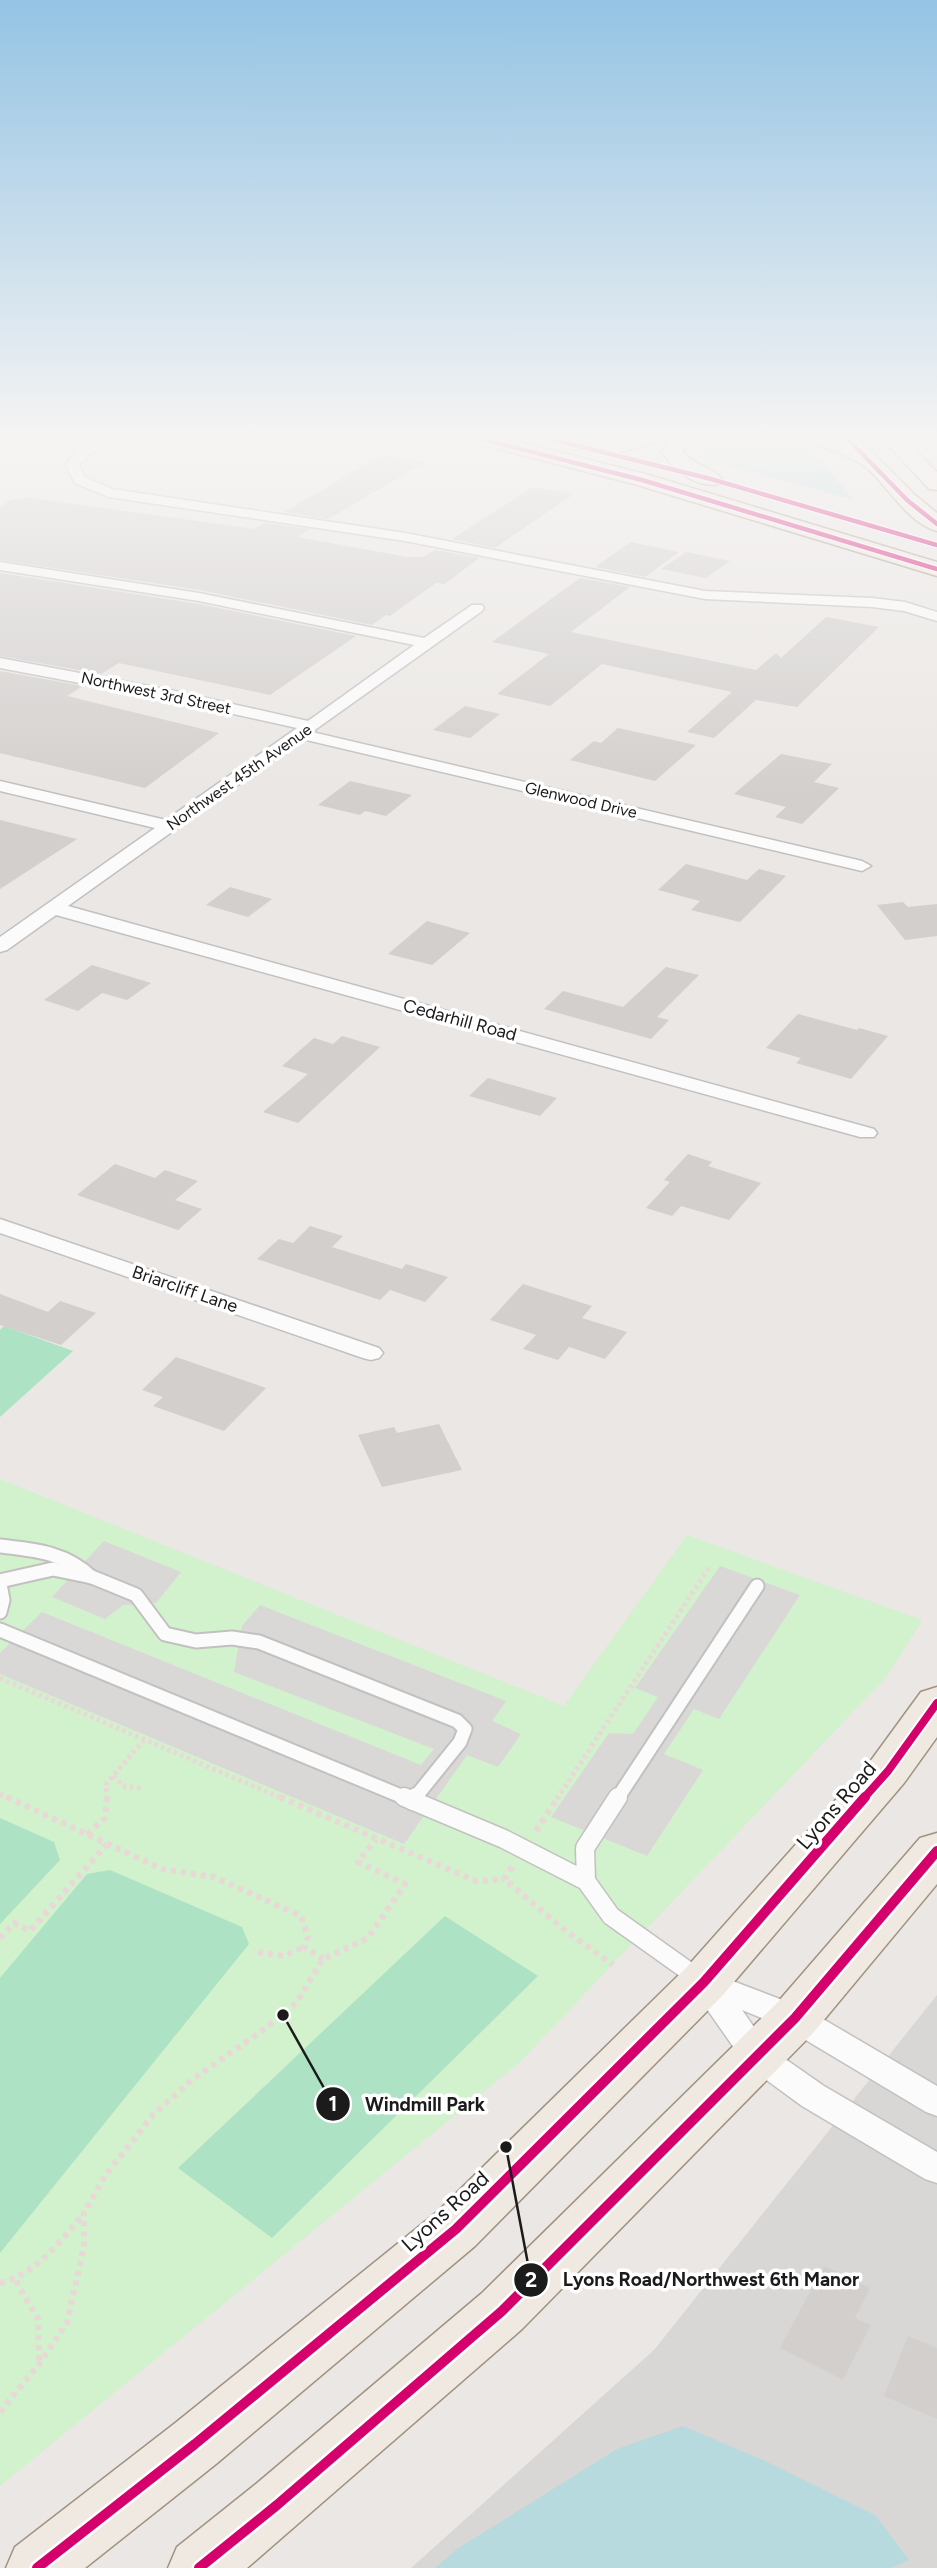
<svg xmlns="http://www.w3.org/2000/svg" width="937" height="2568" viewBox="0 0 937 2568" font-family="Figtree,sans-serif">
  <rect width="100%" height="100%" fill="#eae7e4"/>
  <polygon fill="#d9d7d5" points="937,1995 937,2568 411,2568 654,2350"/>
  <polygon fill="#d2f1cd" points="0,1479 564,1706 687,1535 922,1620 888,1675 518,2064 0,2486"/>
  <g fill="#aee2c5">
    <polygon points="4,1326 73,1351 0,1417 0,1330"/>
    <polygon points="0,1818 54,1842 60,1860 0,1924"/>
    <polygon points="110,1870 242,1927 249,1944 0,2253 0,1978 87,1874"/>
    <polygon points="445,1916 538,1976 272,2238 178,2168"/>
  </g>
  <g fill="#dad8d7">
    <polygon points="104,1541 181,1572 156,1603 123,1605 105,1619 52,1597"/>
    <polygon points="720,1566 800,1595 719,1719 694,1709 664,1754 703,1770 647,1856 551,1817 609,1733 633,1734 658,1697 635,1688"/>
    <polygon points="260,1605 506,1701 492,1721 521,1734 498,1767 467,1755 404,1844 0,1674 0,1653 42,1612 421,1765 434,1749 234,1672 242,1626"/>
  </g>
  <g fill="#b6dade">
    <path d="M738,434C805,434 814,452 854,500L700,458L698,450L706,441Z"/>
    <polygon points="683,2426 765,2461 875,2515 909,2560 892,2568 435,2568 457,2549 617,2449"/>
  </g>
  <g fill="#d2cfcd">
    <polygon points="381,455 424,463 328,519 284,512"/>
    <polygon points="533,487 574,494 495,548 452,539"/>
    <polygon points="25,497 254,529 265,523 310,529 297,537 407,557 423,557 435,550 479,558 445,584 436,583 390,616 386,615 372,625 200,590 0,560 0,506 12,499 19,500"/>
    <polygon points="631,542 679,552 645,577 595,567"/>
    <polygon points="686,552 730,561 706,578 661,569"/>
    <polygon points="0,573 199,604 356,636 270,695 119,663 101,674 0,656"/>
    <polygon points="580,578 630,587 571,632 756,670 776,653 781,658 826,617 879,627 797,707 756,700 714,738 687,732 732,692 602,664 550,706 497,694 549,654 492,642"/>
    <polygon points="0,671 83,686 67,696 219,733 145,788 0,753"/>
    <polygon points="465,706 500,714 470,738 433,730"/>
    <polygon points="618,728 696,745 655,781 570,760 594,741 601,743"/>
    <polygon points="781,754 832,764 814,782 839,788 802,824 775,817 786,807 734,794"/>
    <polygon points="350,781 412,795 386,816 365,811 360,815 318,805"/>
    <polygon points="0,820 77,839 0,889"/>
    <polygon points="686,864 747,880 759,869 786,876 740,922 691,910 700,901 658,890"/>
    <polygon points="230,887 272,899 248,917 206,905"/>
    <polygon points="903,902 908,907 937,904 937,936 905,940 877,905"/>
    <polygon points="427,921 470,933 432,965 388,954"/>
    <polygon points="92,965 151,983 127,1000 102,993 78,1011 44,1000"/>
    <polygon points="666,967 699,975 657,1017 669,1020 651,1039 544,1009 563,991 623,1007"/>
    <polygon points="798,1014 857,1030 859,1028 888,1036 851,1079 796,1063 801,1058 766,1048"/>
    <polygon points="342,1036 380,1047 298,1123 263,1112 308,1074 282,1066 314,1038 333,1044"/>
    <polygon points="488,1078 557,1098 540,1116 469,1096"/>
    <polygon points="688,1154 712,1162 708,1166 761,1183 729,1220 681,1206 672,1216 646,1208 670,1182 664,1180"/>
    <polygon points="115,1164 155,1178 165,1170 198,1181 175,1200 202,1209 178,1230 77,1195"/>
    <polygon points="310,1226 343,1236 332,1247 402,1269 406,1264 448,1277 425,1302 390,1290 380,1300 257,1259 279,1239 293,1243"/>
    <polygon points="523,1284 592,1306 582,1318 627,1332 605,1359 569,1347 558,1360 523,1349 536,1335 490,1320"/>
    <polygon points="0,1294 48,1312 60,1301 96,1313 61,1345 0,1325"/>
    <polygon points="176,1357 266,1388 224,1431 153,1406 163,1397 142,1390"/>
    <polygon points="439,1424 462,1470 382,1487 358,1435 394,1427 397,1433"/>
    <polygon points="824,2266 870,2288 855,2318 871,2325 843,2380 780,2348"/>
    <polygon points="908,2336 937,2348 937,2419 884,2396"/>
  </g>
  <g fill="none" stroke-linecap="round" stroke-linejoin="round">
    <defs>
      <polyline id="lane-far2" points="134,435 157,437 179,434"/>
      <g id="lane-far1">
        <path d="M0,1546C34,1550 65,1552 91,1577"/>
        <polyline points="0,1581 53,1569 92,1577 136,1595 165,1634 196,1641 232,1638 259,1642 457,1721 465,1729 460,1742 414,1799"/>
        <polyline points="0,1584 3,1600 0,1612"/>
        <polyline points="0,1630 408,1799"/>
        <polyline points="617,1799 757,1586"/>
      </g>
      <g id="lane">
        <polyline points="404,1797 504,1839 586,1881 611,1916 698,1978"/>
        <polyline points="413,1801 416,1797"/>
        <polyline points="586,1881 585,1848 618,1797"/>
      </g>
      <g id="street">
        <path d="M111,434H150C142,440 133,435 123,438C108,442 88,454 79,465L85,477L112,489L405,533L705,591L872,598L905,602L937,612V621L904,611L872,607L705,599L405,541L109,497L75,483L66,465L76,451Z"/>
        <polygon points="0,562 199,593 424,638 472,605 482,605 484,608 482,611 312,732 862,861 871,866 862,871 302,739 68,906 874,1129 877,1133 874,1137 860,1137 56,915 7,950 0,952 0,937 155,828 0,791 0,781 166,820 297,728 170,700 0,668 0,658 170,690 308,721 414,645 199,601 0,570"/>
        <polygon points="0,1219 379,1348 383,1353 379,1358 371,1360 363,1358 0,1233"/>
        <polygon points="704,1970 806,2009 937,2086 937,2116 926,2112 784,2027 742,2010 768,2047 824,2086 937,2152 937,2183 925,2179 802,2106 746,2065 688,1982 693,1973"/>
      </g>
      <g id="primary">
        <polygon points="452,434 488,434 649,475 937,562 937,576 634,484 455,438"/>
        <polygon points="639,434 671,434 668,438 617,453 571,449 564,447 561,443 564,439 571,437 616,441"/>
        <path d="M676,434H702L685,446L683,452C694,466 712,466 722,479L719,484C696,489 673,469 662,452L669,438Z"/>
        <path d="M797,434H824L837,439L833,434H854L915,495L937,513V531C904,522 886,480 860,463C843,453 819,446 800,438Z"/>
        <polygon points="878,434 899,434 937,472 937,490 929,489"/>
        <polygon points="937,1687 937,1737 904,1783 722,1996 475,2246 216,2464 85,2568 6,2568 15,2547 174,2424 437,2212 686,1968 872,1759 921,1692"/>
        <polygon points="937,1833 937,1884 813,2033 522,2329 247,2568 168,2568 177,2547 256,2484 482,2293 777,2003 920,1838"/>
      </g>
    </defs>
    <use href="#lane-far2" stroke="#c2c1c0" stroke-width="10"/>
    <use href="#lane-far1" stroke="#c2c1c0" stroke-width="17"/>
    <use href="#lane" stroke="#c2c1c0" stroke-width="21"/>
    <use href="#street" stroke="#c2c1c0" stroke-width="3"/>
    <use href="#primary" stroke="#a09281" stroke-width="3"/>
    <g stroke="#ead7d7" stroke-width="5" stroke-dasharray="3.5 3.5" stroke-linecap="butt">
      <polyline points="0,1678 284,1799"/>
      <polyline points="113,1776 123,1786 143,1788"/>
      <polyline points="0,1794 11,1799"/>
      <polyline points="107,1799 106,1784 144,1740"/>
      <polyline points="557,1799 710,1566"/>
    </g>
    <g stroke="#ead7d7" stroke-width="6" stroke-dasharray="5 5" stroke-linecap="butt">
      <polyline points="7,1797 162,1869 214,1877 301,1916 308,1937 304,1947 323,1959"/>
      <polyline points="280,1797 476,1881 504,1879"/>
      <polyline points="536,1831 558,1797"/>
      <polyline points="87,1834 105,1818 107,1797"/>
      <polyline points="512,1867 504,1879 566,1931 613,1965"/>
      <polyline points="0,1938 14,1923 30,1931 107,1844"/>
      <polyline points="258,1952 283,1956 304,1947"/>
      <polyline points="16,2281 38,2319 39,2361"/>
      <path d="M0,2283C38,2273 59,2242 84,2214"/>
      <polyline points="0,2412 40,2363 67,2323 84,2246 84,2213 105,2176 153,2115 193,2079 262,2031 297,2002 323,1959 368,1938 405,1884 358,1862 376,1839"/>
    </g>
    <use href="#lane-far2" stroke="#fcfbfb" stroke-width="8"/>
    <use href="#lane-far1" stroke="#fcfbfb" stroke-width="13"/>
    <use href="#lane" stroke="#fcfbfb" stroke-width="18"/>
    <use href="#street" fill="#fcfbfb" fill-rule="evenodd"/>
    <use href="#primary" fill="#f0e9e2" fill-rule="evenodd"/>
    <defs>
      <g id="cycleway-far2">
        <polyline points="462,434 642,480 937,569"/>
        <polyline points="530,434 711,479 937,545"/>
        <polyline points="843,434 907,500 937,524"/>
      </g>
      <polyline id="cycleway-far1" points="863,1799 888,1771 937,1703"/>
      <g id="cycleway">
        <polyline points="37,2568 195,2444 456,2229 704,1982 865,1797"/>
        <polyline points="199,2568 277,2505 502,2311 795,2018 937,1851"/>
      </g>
    </defs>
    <use href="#cycleway-far2" stroke="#fff" stroke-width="7"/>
    <use href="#cycleway-far1" stroke="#fff" stroke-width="12"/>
    <use href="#cycleway" stroke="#fff" stroke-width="15"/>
    <use href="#cycleway-far2" stroke="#d6006c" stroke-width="4.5"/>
    <use href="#cycleway-far1" stroke="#d6006c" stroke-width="8"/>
    <use href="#cycleway" stroke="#d6006c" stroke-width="10"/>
  </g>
  <linearGradient id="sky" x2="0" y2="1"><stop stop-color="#94c3e4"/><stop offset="0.55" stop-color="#f6f4f3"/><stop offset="1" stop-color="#f6f4f3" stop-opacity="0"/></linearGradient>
  <rect width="937" height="794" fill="url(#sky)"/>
  <g text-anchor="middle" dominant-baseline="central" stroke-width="7" stroke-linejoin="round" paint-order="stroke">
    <g font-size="16" fill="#1b1b1b" stroke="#fff">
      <text transform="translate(156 693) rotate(12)">Northwest 3rd Street</text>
      <text transform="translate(239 777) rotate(-35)">Northwest 45th Avenue</text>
      <text transform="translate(581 800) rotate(13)">Glenwood Drive</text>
    </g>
    <g font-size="18" fill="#1b1b1b" stroke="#fff">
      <text transform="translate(460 1020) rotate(15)">Cedarhill Road</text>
      <text transform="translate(185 1289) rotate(19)">Briarcliff Lane</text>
    </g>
    <g font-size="21" fill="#1b1b1b" stroke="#fff">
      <text transform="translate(836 1805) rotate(-49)">Lyons Road</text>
      <text transform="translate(445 2211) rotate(-42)">Lyons Road</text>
    </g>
  </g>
  <path fill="none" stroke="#1b1b1b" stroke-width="2.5" d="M283 2015L333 2104M506 2147L531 2280"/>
  <g fill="#1b1b1b" stroke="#fff" stroke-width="2.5">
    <circle cx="283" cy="2015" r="7"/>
    <circle cx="506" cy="2147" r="7"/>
    <circle cx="333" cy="2104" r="18"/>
    <circle cx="531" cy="2280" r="18"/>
  </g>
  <g font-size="21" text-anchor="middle" font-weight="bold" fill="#fff">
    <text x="333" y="2111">1</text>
    <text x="531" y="2287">2</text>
  </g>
  <g font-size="19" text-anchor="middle" font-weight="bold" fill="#1b1b1b" stroke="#fff" stroke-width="7" stroke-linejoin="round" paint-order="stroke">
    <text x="425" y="2111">Windmill Park</text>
    <text x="711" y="2286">Lyons Road/Northwest 6th Manor</text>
  </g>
</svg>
